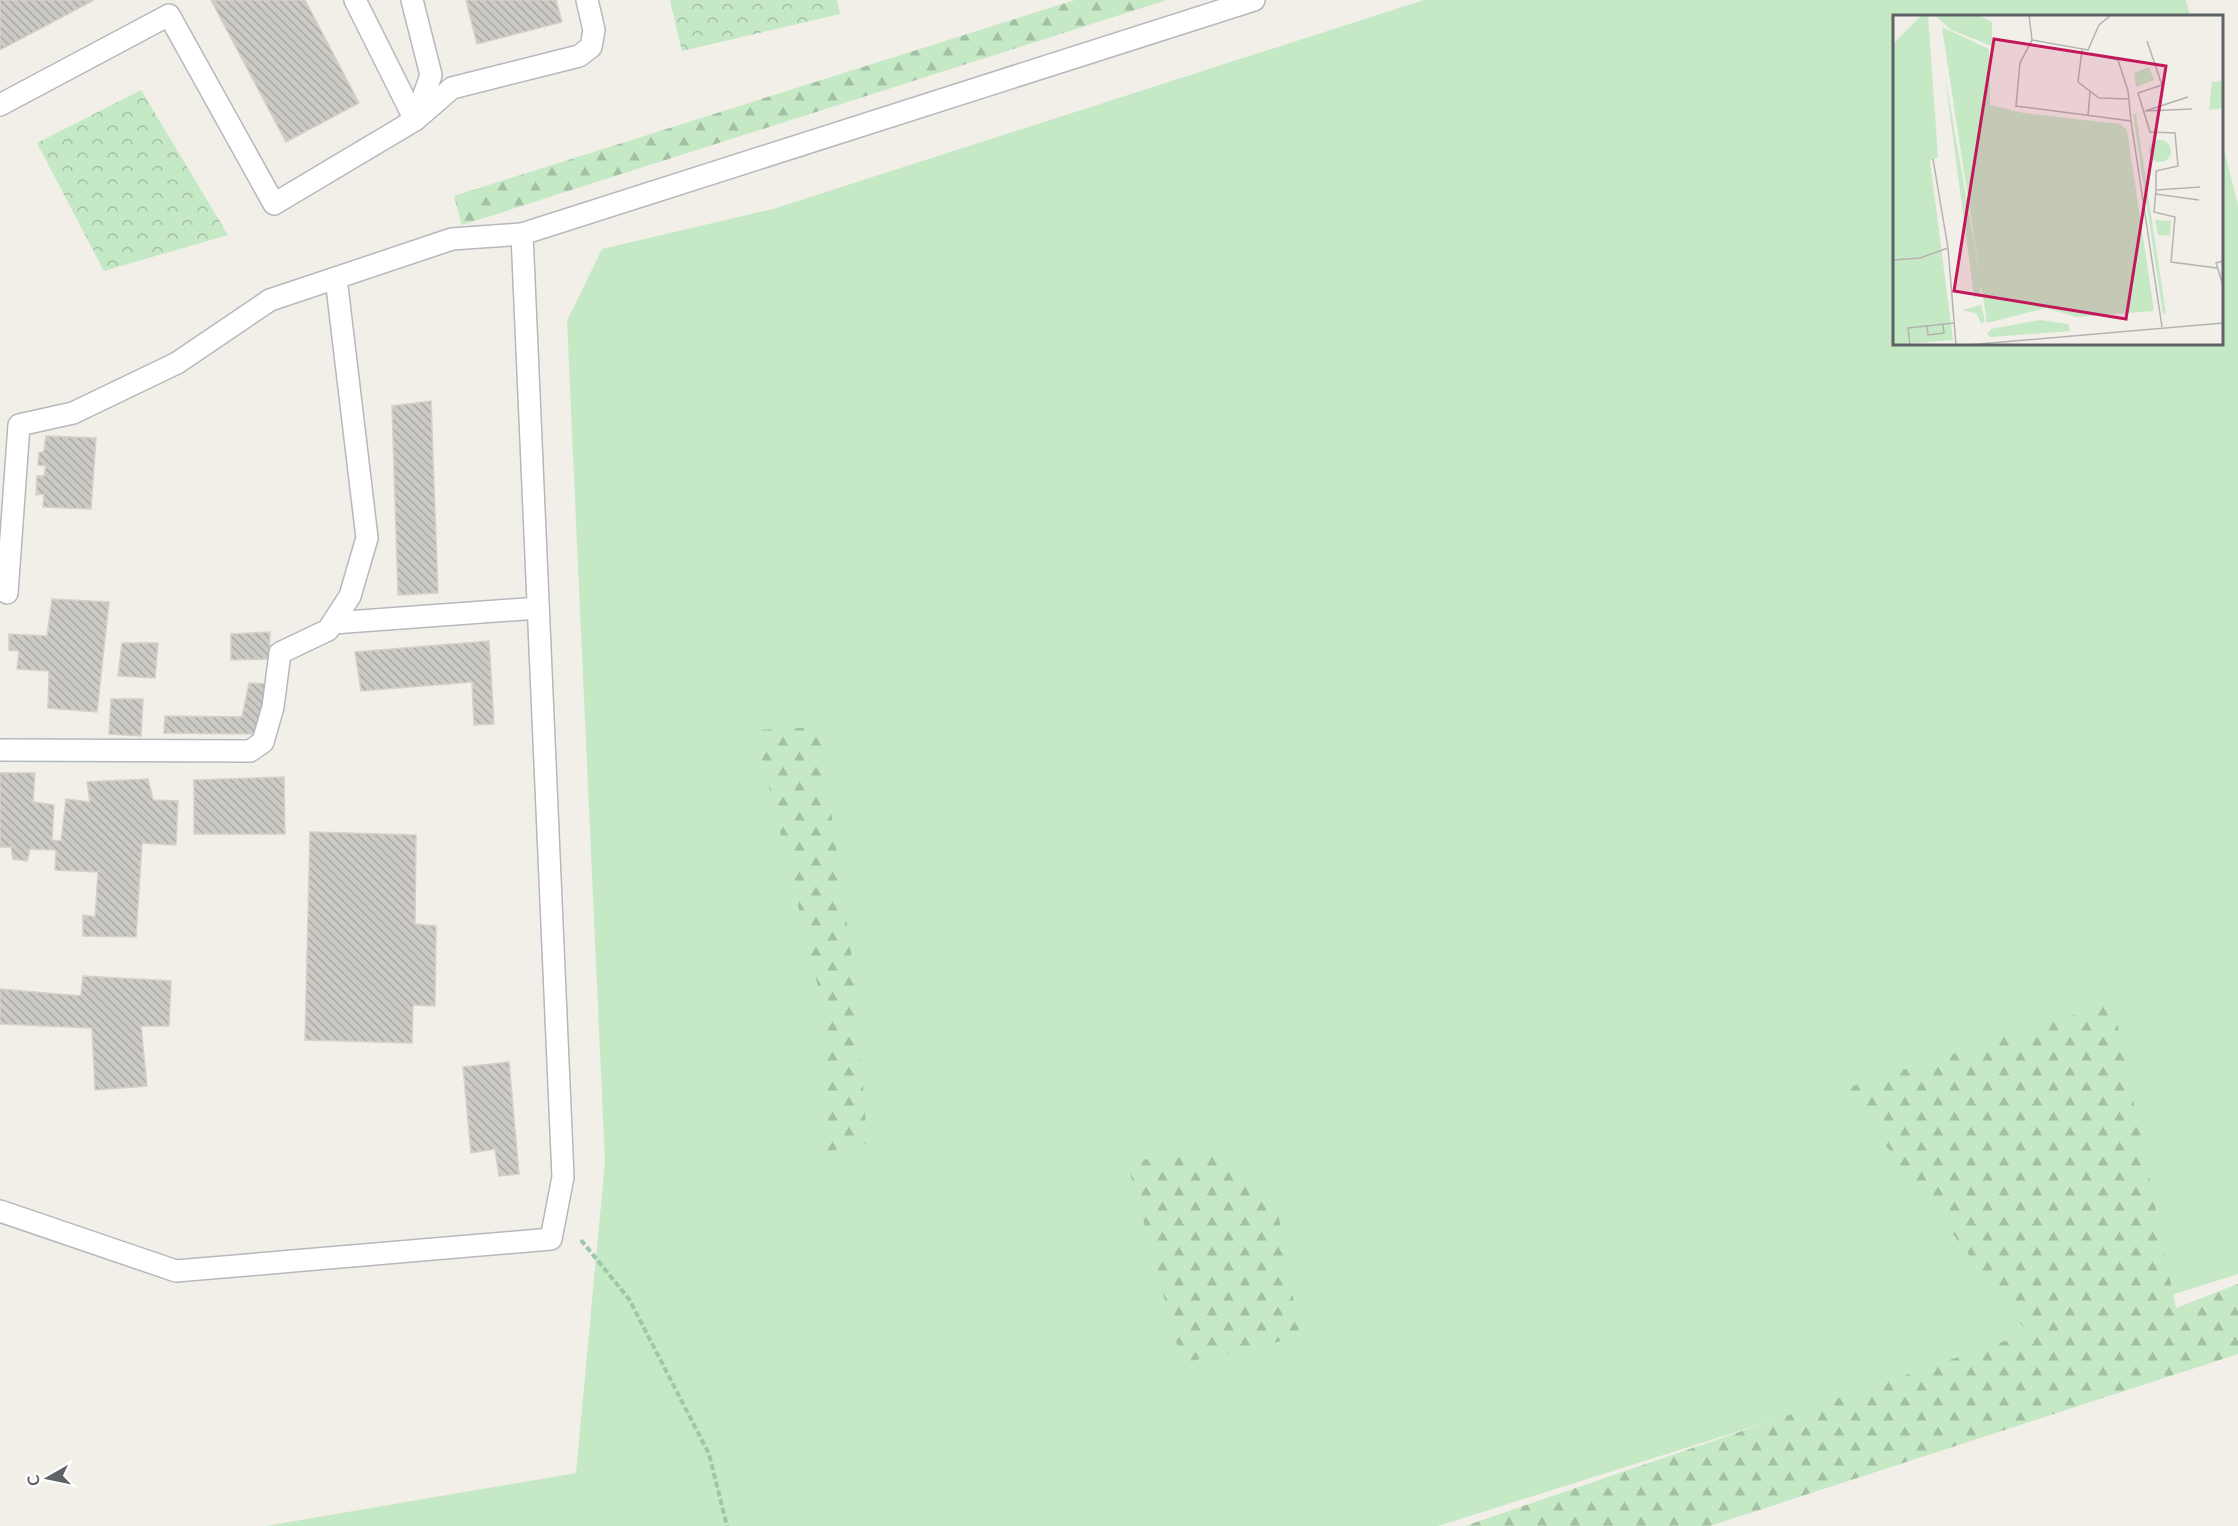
<svg xmlns="http://www.w3.org/2000/svg" width="2238" height="1526" viewBox="0 0 2238 1526" font-family="Lato,sans-serif">
  <defs>
    <pattern id="forest-firs" width="22" height="20" patternUnits="userSpaceOnUse" patternTransform="scale(1.5)"><rect width="22" height="20" fill="#c5e8c5"/><path d="M5 1l3.5 6h-7zM16 11l3.5 6h-7z" fill="#a3c0a4"/></pattern>
    <pattern id="park-crowns" width="20" height="18" patternUnits="userSpaceOnUse" patternTransform="scale(1.5)"><rect width="20" height="18" fill="#c5e8c5"/><path d="M2 6a3 3 0 1 1 6 0M12 15a3 3 0 1 1 6 0" fill="none" stroke="#a3c0a4"/></pattern>
    <pattern id="building-back-hatch" width="6" height="6" patternUnits="userSpaceOnUse" patternTransform="scale(1.5)"><rect width="6" height="6" fill="#cccac5"/><path d="M-1 5l2 2M0 0l6 6M5-1l2 2" fill="none" stroke="#a9a8a4"/></pattern>
  </defs>
  <rect width="100%" height="100%" fill="#f1efe8"/>
  <polygon fill="#c5e8c5" points="1424,0 2186,0 2190,16 1894,16 1894,344 2222,344 2222,141 2238,206 2238,1274 1438,1526 266,1526 576,1473 605,1162 567,321 602,249 773,209"/>
  <g fill="url(#forest-firs)">
    <polygon points="1075,0 1167,0 462,225 454,196"/>
    <polygon points="819,727 857,994 867,1143 821,1153 821,999 755,730"/>
    <polygon points="2113,1002 2176,1308 2238,1284 2238,1354 1710,1526 1465,1526 2028,1333 1843,1089"/>
    <polygon points="1224,1153 1277,1206 1300,1337 1182,1363 1127,1161"/>
  </g>
  <g fill="url(#park-crowns)">
    <polygon points="670,0 837,0 840,14 682,51"/>
    <polygon points="141,90 228,235 104,271 37,143"/>
  </g>
  <g fill="url(#building-back-hatch)" stroke="#d6d1c6" stroke-width="1.5">
    <polygon points="0,0 94,0 0,50"/>
    <polygon points="211,0 305,0 359,103 286,142"/>
    <polygon points="466,0 556,0 562,22 477,44"/>
    <polygon points="431,401 438,593 398,595 392,406"/>
    <polygon points="46,436 96,438 91,509 43,507 44,494 36,495 37,476 44,476 46,466 38,465 39,453 44,451"/>
    <polygon points="52,599 109,602 97,712 48,708 49,671 17,669 19,651 9,650 9,634 47,636"/>
    <polygon points="270,632 269,659 231,660 231,634"/>
    <polygon points="489,641 494,724 474,725 472,682 361,691 355,652"/>
    <polygon points="122,643 158,643 155,678 118,676"/>
    <polygon points="249,683 269,684 260,728 253,734 164,733 165,716 242,717"/>
    <polygon points="111,699 143,699 141,736 109,734"/>
    <polygon points="0,773 35,773 33,802 54,805 52,840 61,841 66,799 90,802 87,782 148,779 153,800 178,801 176,845 142,843 136,937 83,936 83,915 95,917 98,872 55,870 56,850 30,849 27,861 13,859 11,847 0,847"/>
    <polygon points="284,777 285,834 194,834 194,780"/>
    <polygon points="310,832 416,835 415,924 436,926 435,1006 413,1005 412,1043 305,1040"/>
    <polygon points="83,976 171,981 169,1026 141,1026 147,1086 95,1090 92,1028 0,1024 0,989 81,996"/>
    <polygon points="509,1062 519,1174 499,1176 495,1149 471,1153 463,1067"/>
  </g>
  <g fill="none" stroke-linecap="round" stroke-linejoin="round">
    <defs>
      <g id="lane">
        <polyline points="355,0 415,120"/>
        <polyline points="412,0 431,75 416,117"/>
        <polyline points="0,105 169,15 274,204 415,120 452,88 579,56 591,47 594,30 587,0"/>
        <polyline points="7,593 19,425 73,413 177,363 270,300 452,239 522,234"/>
        <polyline points="333,623 538,608"/>
        <polyline points="0,750 250,751 263,742 273,707 280,653 328,630 350,596 367,538 336,278"/>
        <polyline points="0,1211 176,1271 551,1239 563,1177 522,234 1254,0"/>
      </g>
    </defs>
    <use href="#lane" stroke="#b5b8bc" stroke-width="24"/>
    <polyline stroke="#9cc7a9" stroke-width="4" stroke-dasharray="6 3" stroke-linecap="butt" points="581,1240 629,1299 709,1454 727,1526"/>
    <use href="#lane" stroke="#fff" stroke-width="21"/>
  </g>
  <g transform="translate(1893 15)">
    <rect width="330" height="330" fill="#f1efe8"/>
    <path d="M29,0H35L45,142L37,146L60,325L0,330V29ZM49,12L96,34L97,90L131,98L227,109L234,115L261,296L184,302L153,293L94,308Z" fill="#c5e8c5"/>
    <path d="M42,0H85L99,7V31L58,15ZM52,61L86,256L117,240L122,272L87,273L88,282H81ZM240,99H243L273,299H270ZM128,123L146,126L177,123V130L129,128ZM122,157L121,169L114,174H99L98,160ZM88,290L92,306L89,309L83,298L69,295ZM147,305L175,309L177,316L98,322L94,319L98,314Z" fill="#c5e8c5"/>
    <path d="M256,52L261,65L243,72L241,58ZM330,66V93L316,95L319,67ZM256 136a11 11 0 1 1 22 0a11 11 0 1 1-22 0ZM262,205L278,206L277,221L265,220Z" fill="#c5e8c5"/>
    <path fill="none" stroke="#b3b3b1" stroke-width="1.5" d="M136,0L139,25L127,48L123,91L238,106L269,312M139,25L195,35L206,10L218,0M254,26L269,70L245,78L257,117L282,118L285,151L263,156V175L307,172M189,35L185,67L206,83L236,84M206,41L225,45L235,76L238,106M252,96L299,94M252,96L295,82M195,101L197,77M40,144L55,233L63,330M263,175L261,197L282,202L278,247L324,253M262,179L306,185M0,245L27,243L55,233M330,246L323,248L330,270M34,310L35,320L51,318L50,309M17,330L15,313L61,308M75,330L330,308"/>
    <path fill="#c2185b" fill-opacity="0.15" stroke="#c2185b" stroke-width="3" d="M101,24L273,51L233,304L61,276Z"/>
    <rect width="330" height="330" fill="none" stroke="#5f6368" stroke-width="3"/>
  </g>
  <g transform="translate(48 1478) rotate(261)" stroke="#ffffff" stroke-width="4.5" paint-order="stroke">
  <path d="M0-4.5L10 22L0 15L-10 22Z" fill="#5f6368"/>
  <text y="-9" font-size="16" font-weight="bold" text-anchor="middle" fill="#5f6368">С</text>
  </g>
</svg>
